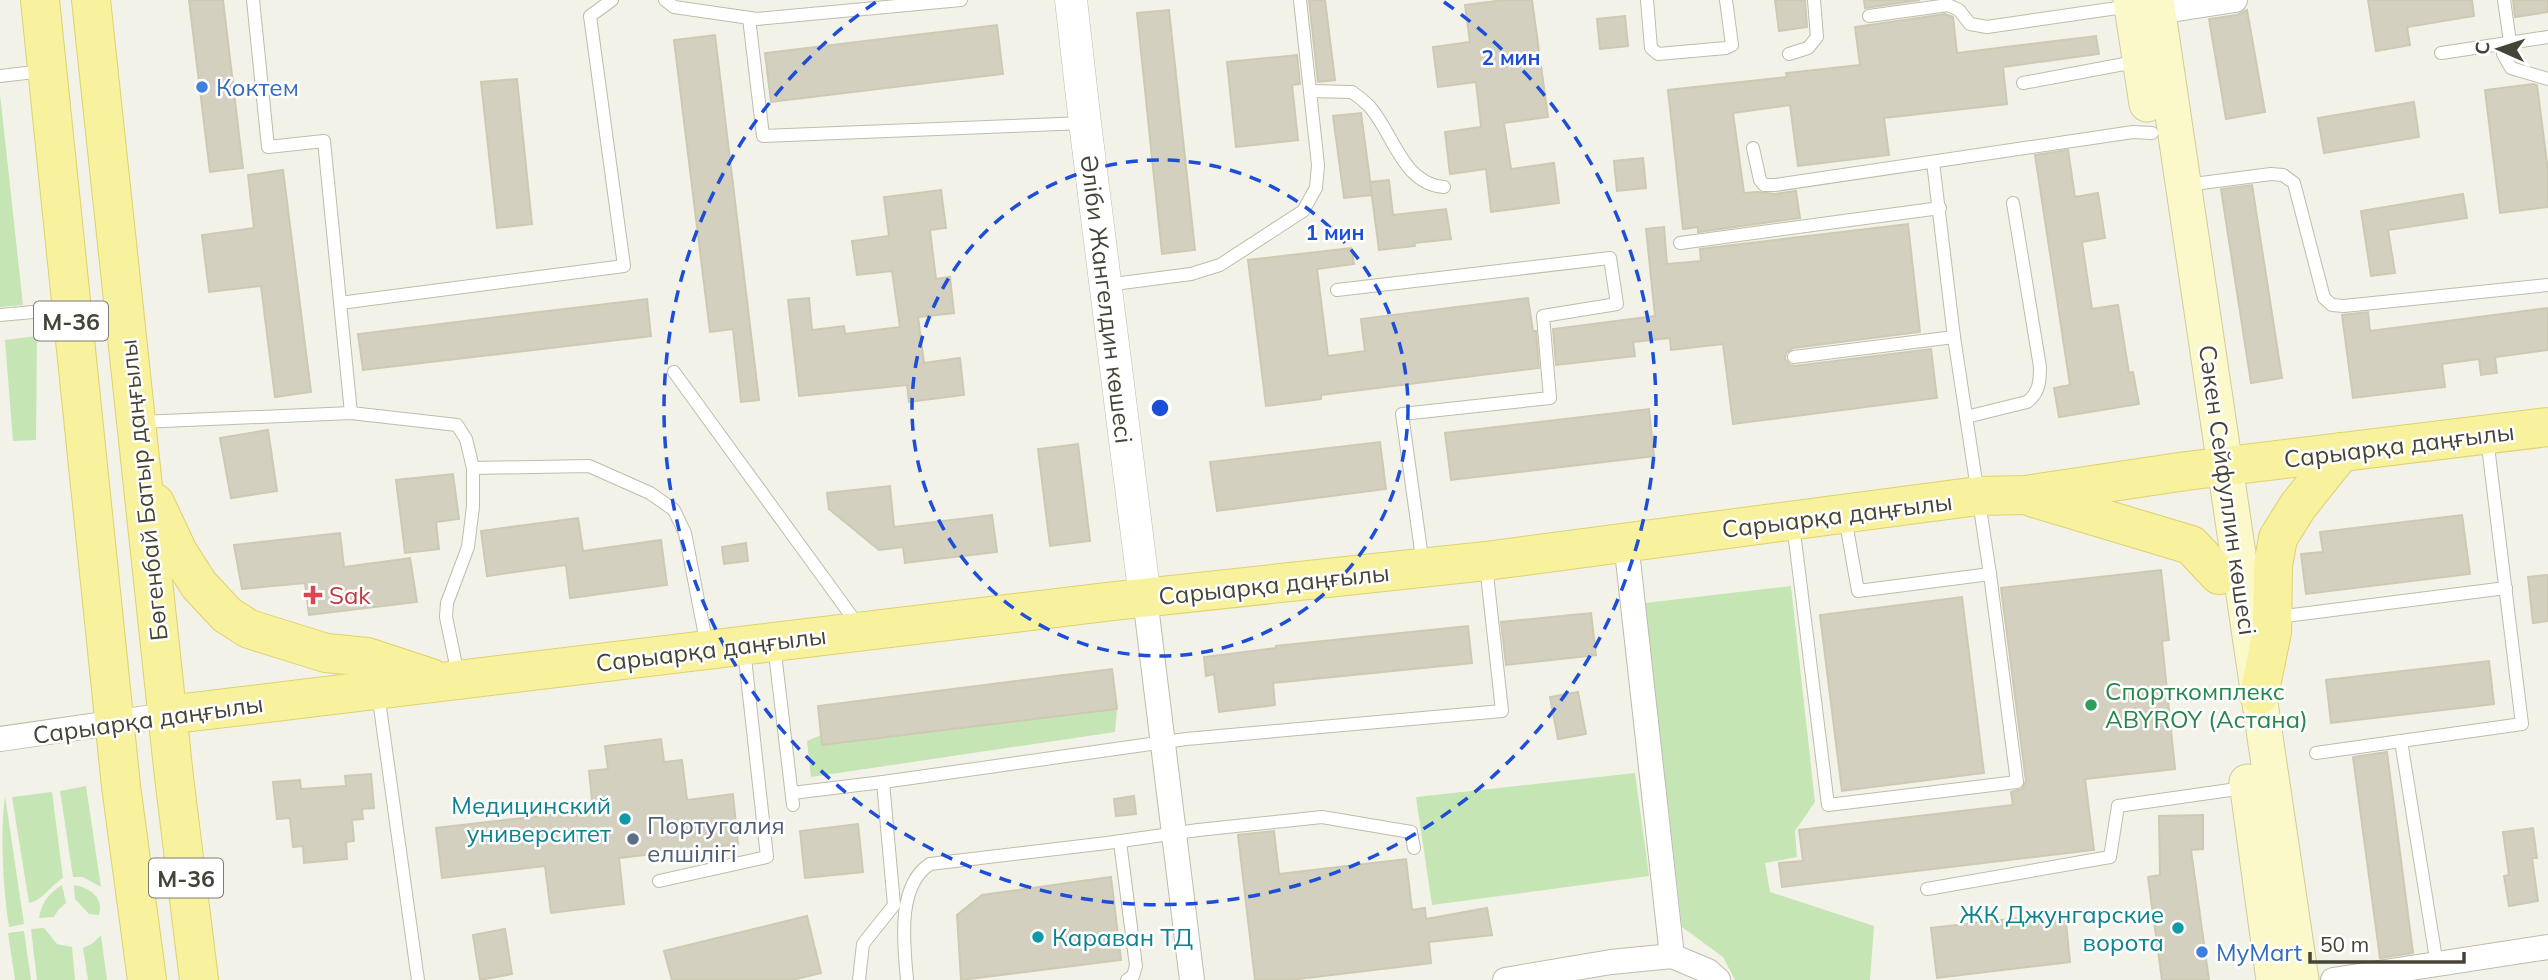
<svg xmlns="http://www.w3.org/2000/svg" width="2548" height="980" viewBox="0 0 2548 980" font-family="Mulish,sans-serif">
  <rect width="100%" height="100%" fill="#f3f2e8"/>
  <g fill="#c5e5b4">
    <polygon points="0,94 23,305 0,307"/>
    <polygon points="37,336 36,440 13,441 5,340"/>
    <polygon points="1791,586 1815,802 1795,831 1797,857 1765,863 1770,892 1874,926 1870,980 1735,980 1723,957 1682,927 1645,603"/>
    <polygon points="1117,709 1115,732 811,777 807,741 821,735 823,745"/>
    <polygon points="1635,773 1649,876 1432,905 1416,797"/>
    <polygon points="86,786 101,887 83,877 73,877 60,791"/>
    <path d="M52,792L63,878C50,886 43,900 29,903L12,797Z"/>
    <path d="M5,796L24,924L9,927C3,888 0,833 5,796Z"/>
    <path d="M62,885L66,903L58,910L54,917L39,918C42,902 48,894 62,885Z"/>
    <path d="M74,885C90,888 104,897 99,915L89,914L75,899Z"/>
    <polygon points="44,928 57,944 72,947 75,980 37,980 31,929"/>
    <polygon points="24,931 31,980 15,980 8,933"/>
    <polygon points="101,935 107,980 88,980 83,948 93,943"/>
  </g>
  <g fill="#d4d0bf" stroke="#cec9b2" stroke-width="2">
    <polygon points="189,0 223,0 243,168 210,172"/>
    <polygon points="1309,0 1325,0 1335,80 1318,82"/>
    <polygon points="1504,0 1532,0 1548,117 1504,123 1511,169 1554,163 1559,203 1491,212 1486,169 1450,174 1445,132 1481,127 1476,82 1438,87 1433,47 1470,42 1465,5"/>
    <polygon points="1775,0 1805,0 1807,27 1779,31"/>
    <polygon points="1864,0 1920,0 1865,8"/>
    <polygon points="2368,0 2472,0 2474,16 2407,27 2410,45 2376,51"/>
    <polygon points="2513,0 2548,0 2548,12 2515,17"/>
    <polygon points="1169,10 1195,250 1162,254 1137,13"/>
    <polygon points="2247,10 2265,112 2226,119 2209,19 2237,15"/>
    <polygon points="1945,14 1953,17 1957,53 2096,36 2099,54 2003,67 2007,104 1884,118 1889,155 1798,166 1790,105 1733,113 1744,193 1758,192 1775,194 1796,191 1800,218 1698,232 1698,227 1683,229 1668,90 1787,77 1786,73 1860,65 1855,27"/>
    <polygon points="1625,16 1628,46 1600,49 1597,19"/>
    <polygon points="997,25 1003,74 771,102 765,53"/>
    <polygon points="715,35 759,400 741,402 733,329 710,332 674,40"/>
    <polygon points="1297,55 1300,84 1292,85 1298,140 1236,147 1227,62"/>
    <polygon points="517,79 532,224 497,228 481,82"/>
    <polygon points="2533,84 2537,85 2548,171 2548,207 2500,213 2485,90"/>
    <polygon points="2414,102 2419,137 2324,153 2318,118"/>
    <polygon points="1361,113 1372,195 1344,198 1333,116"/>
    <polygon points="2068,150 2075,197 2098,193 2105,238 2082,242 2092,309 2118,305 2129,373 2133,372 2139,404 2059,417 2054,388 2070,385 2035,155"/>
    <polygon points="1643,158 1646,188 1617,191 1614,161"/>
    <polygon points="283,170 311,392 275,397 261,286 209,292 202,235 254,228 248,175"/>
    <polygon points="1389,180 1393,215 1446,209 1451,239 1414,243 1415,246 1379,250 1370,182"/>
    <polygon points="2252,185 2282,378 2251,383 2221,189"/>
    <polygon points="941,190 946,228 930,230 936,279 950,277 954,313 918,317 924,363 960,358 964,395 909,402 907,385 799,396 788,300 809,298 812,330 844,326 845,334 900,327 892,271 857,275 852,241 889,236 884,197"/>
    <polygon points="2463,194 2467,218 2388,230 2395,273 2371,276 2361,211"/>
    <polygon points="1908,224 1920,332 1793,348 1786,353 1785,359 1790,365 1795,366 1931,349 1937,398 1733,424 1723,344 1671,350 1670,338 1633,342 1635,356 1556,365 1553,329 1655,316 1646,229 1664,227 1667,264 1701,261 1700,249"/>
    <polygon points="1351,248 1354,264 1317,269 1328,356 1365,351 1361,319 1528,298 1533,331 1536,331 1539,368 1321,395 1321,399 1266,406 1248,260"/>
    <polygon points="647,299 651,336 363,370 358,334"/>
    <polygon points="2548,308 2548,350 2495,357 2497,373 2481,375 2479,359 2442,364 2445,387 2353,398 2342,315 2368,312 2370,331"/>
    <polygon points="1649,409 1654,456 1451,480 1445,433"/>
    <polygon points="268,430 277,491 231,498 220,438"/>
    <polygon points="1380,442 1386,489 1217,511 1210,462"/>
    <polygon points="1078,444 1090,541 1050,546 1038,449"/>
    <polygon points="453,474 459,519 436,522 439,549 405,553 396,480"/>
    <polygon points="890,486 894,527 992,515 997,552 905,563 903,547 879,550 829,509 827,493"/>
    <polygon points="2462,515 2470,574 2306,594 2301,554 2323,552 2320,532"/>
    <polygon points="578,518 583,551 661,540 667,585 570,598 566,565 487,576 481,531"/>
    <polygon points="340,533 344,567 410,558 417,602 309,615 305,583 242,589 234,545"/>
    <polygon points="746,543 748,561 724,564 722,547"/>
    <polygon points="2161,570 2169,640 2162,641 2175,769 2085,779 2094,850 1782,887 1779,863 1803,861 1799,830 2013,805 2011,792 2022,789 2026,781 2001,588"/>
    <polygon points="2548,575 2548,621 2533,623 2528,577"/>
    <polygon points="1962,597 1984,773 1842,791 1820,615"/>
    <polygon points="1591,613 1596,655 1506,665 1501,622"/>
    <polygon points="1468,626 1472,663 1273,683 1275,705 1219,712 1214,674 1206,676 1204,657 1276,648 1276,646"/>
    <polygon points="2489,661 2494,704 2331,723 2326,680"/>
    <polygon points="1112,669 1117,709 822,745 818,706"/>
    <polygon points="1578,692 1586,734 1558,739 1550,697"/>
    <polygon points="661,739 664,762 682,760 687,800 733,794 738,844 619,858 624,904 551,913 545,866 442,878 436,828 593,810 589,771 608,769 605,746"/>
    <polygon points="2387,752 2413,953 2380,958 2353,757"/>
    <polygon points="371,774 374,808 362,809 363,819 352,820 354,841 346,842 347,859 304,863 303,846 293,847 290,818 277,819 273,782 300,780 301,789 346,786 345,776"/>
    <polygon points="1134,796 1136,814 1116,816 1114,799"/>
    <polygon points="2203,815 2203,849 2191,850 2209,980 2162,980 2148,877 2160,875 2159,816"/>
    <polygon points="858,824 863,872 805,878 800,831"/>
    <polygon points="2533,828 2537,858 2532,858 2538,901 2509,906 2504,876 2509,875 2503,832"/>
    <polygon points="1274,831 1279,874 1406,859 1412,910 1425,908 1426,919 1487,908 1492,935 1429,942 1431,963 1290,980 1255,980 1238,835"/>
    <polygon points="1111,877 1121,960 961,980 957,915 982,895"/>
    <polygon points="2065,913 2070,962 1937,978 1931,928"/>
    <polygon points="807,916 821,973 792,980 672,980 664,951"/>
    <polygon points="505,929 512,974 480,980 473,935"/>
  </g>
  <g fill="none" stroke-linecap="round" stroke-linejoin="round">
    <defs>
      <g id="service">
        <polyline points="253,0 268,147 324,141 351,413"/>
        <polyline points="665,0 674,7 757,19 961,0"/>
        <polyline points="1647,0 1651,48 1658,54 1726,48 1732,45 1726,0"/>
        <polyline points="2504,0 2510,42"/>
        <polyline points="1869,16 1948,5 1959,10 1970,24 1987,27 2131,6"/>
        <polyline points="749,18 763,136 1084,123"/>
        <polyline points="2503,44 2503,54 2511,68 2548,79"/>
        <polyline points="2441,53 2548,37"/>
        <polyline points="1789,54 1808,48 1817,37 1814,0"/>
        <polyline points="0,76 43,71"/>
        <polyline points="2023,83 2140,61"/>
        <path d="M1310,91L1352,92C1358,96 1364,101 1369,106C1393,132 1402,184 1444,187"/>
        <polyline points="1753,148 1760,180 1764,185 1775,185 2133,132 2152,133"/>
        <polyline points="1933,162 1954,337 1990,574"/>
        <polyline points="2186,185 2271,174 2283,175 2294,183 2324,298 2332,305 2344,306 2548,285"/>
        <polyline points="1680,243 1940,208"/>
        <polyline points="1106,285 1191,274 1220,265 1303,211 1316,188 1318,165 1300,0"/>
        <polyline points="1337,290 1610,258 1617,304 1543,316 1550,398 1402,414 1423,565"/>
        <polyline points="340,303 624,266 590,16 612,0"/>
        <polyline points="0,315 66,309"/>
        <polyline points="1794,357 1954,337"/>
        <polyline points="674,372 858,625"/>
        <path d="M1966,417L2027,402C2039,393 2040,382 2040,367L2013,203"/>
        <polyline points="140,422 351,413 457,425 466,439 473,468 589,466 650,493 674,510 685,533 707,646"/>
        <polyline points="1793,524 1828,805 2017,782 1990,574 1858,591 1845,517"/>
        <polyline points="2277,617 2506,588"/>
        <polyline points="774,645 793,805"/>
        <polyline points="458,675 446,617 447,603 468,547 473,507 473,468"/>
        <polyline points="378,693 418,980"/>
        <polyline points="2316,753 2401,741"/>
        <polyline points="792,793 883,782"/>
        <polyline points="1120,842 1136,966 1133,976 1127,980"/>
        <polyline points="659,881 767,857 744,649"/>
        <polyline points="1927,889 2110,857 2118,806 2244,788"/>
        <polyline points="2437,965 2401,741 2522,724 2487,438"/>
        <polyline points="859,980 863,944 894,905 883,782 1186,739 1502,711 1486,565"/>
        <path d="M907,980C904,945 896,886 930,864L1107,843L1198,830L1322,817L1411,832L1414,848"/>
      </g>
      <g id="minor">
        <polyline points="2158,12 2235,0"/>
        <polyline points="1626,542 1672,956"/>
        <polyline points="1145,598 1192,980"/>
        <polyline points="0,739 167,715"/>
        <polyline points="1505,980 1611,962 1672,956 1708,971 1718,980"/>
        <polyline points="2333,980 2548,947"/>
      </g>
      <polyline id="tertiary" points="1071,0 1085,123 1145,598"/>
      <g id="secondary">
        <polyline points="2131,0 2147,104"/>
        <polyline points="2156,0 2301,980"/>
        <polyline points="2247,782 2274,980"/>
      </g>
      <g id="primary">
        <polyline points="40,0 121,786 147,980"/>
        <polyline points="91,0 174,777 199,980"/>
        <polyline points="2034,498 2191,545 2219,575"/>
        <polyline points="155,503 178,552 199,585 227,615 249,629 326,653 367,657 431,678"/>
        <polyline points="2259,695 2272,632 2273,566 2278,538 2298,506 2341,452"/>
        <polyline points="167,715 1114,601 1486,561 1978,496 2025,495 2186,471 2548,427"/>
      </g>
    </defs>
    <use href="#service" stroke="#bebcab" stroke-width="14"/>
    <use href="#minor" stroke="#bebcab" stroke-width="26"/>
    <use href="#tertiary" stroke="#bebcab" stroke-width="33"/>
    <use href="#secondary" stroke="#d0cd9a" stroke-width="37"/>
    <use href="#primary" stroke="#ddd26d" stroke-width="40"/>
    <use href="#service" stroke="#fff" stroke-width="12"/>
    <use href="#minor" stroke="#fff" stroke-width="24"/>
    <use href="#tertiary" stroke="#fff" stroke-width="32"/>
    <use href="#secondary" stroke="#fbf9ca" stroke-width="35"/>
    <use href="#primary" stroke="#f8f19d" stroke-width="38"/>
  </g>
  <g fill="none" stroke="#1d4ed8" stroke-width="3.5" stroke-dasharray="12 9">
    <circle cx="1160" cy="408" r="248"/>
    <path d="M1444 2A496 496 0 1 1 876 2"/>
  </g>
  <g fill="#3f7fe0" stroke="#fff" stroke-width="2.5">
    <circle cx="202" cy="87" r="7"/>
    <circle cx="2202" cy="952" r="7"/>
  </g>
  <path fill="#e0444e" stroke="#fff" stroke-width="2.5" d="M309.5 584.5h7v7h7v7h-7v7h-7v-7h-7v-7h7z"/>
  <circle fill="#2e9e5b" stroke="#fff" stroke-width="2.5" cx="2091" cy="705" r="7"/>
  <g fill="#0f9aa8" stroke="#fff" stroke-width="2.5">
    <circle cx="625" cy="819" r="7"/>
    <circle cx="2178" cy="928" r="7"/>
    <circle cx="1038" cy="937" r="7"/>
  </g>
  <circle fill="#5c6f8a" stroke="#fff" stroke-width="2.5" cx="633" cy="839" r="7"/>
  <g text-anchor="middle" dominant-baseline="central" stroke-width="5" stroke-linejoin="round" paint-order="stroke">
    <g fill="#fff" stroke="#7e7b73" stroke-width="2">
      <rect x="34" y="301.5" width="74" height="39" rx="5"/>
      <rect x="149" y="858.5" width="74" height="39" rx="5"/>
    </g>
    <g font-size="23" font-weight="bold" fill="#464337">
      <text x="71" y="321">M-36</text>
      <text x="186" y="878">M-36</text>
    </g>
    <g font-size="24" fill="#366cbe" stroke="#fff" text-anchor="start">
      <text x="216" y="87">Коктем</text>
      <text x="2216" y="952">MyMart</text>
    </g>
    <g font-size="24" fill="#464337" stroke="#fff">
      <text transform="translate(1107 299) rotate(83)">Әліби Жангелдин көшесі</text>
      <text transform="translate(2399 445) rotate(-7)">Сарыарқа даңғылы</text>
      <text transform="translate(143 490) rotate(-96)">Бөгенбай Батыр даңғылы</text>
      <text transform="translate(2228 490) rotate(82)">Сәкен Сейфуллин көшесі</text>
      <text transform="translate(1837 515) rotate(-7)">Сарыарқа даңғылы</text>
      <text transform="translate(1274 584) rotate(-6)">Сарыарқа даңғылы</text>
      <text transform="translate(711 649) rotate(-7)">Сарыарқа даңғылы</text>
      <text transform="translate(148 719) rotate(-8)">Сарыарқа даңғылы</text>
    </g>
    <g font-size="24" fill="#be3a42" stroke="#fff" text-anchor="start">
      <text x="329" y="595">Sak</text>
    </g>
    <g font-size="24" fill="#27864d" stroke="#fff" text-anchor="start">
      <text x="2105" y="691">Спорткомплекс<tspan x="2105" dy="28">ABYROY (Астана)</tspan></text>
    </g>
    <g font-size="24" fill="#0d838f" stroke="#fff" text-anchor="end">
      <text x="611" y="805">Медицинский<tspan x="611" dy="28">университет</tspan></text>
      <text x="2164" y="914">ЖК Джунгарские<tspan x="2164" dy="28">ворота</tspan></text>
      <text x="1052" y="937" text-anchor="start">Караван ТД</text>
    </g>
    <g font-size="24" fill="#4e5e75" stroke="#fff" text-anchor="start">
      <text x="647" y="825">Португалия<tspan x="647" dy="28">елшілігі</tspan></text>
    </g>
  </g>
  <circle cx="1160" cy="408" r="10" fill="#1d4ed8" stroke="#fff" stroke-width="3.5"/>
  <g font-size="21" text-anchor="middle" font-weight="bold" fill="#1d4ed8" stroke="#fff" stroke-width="5" stroke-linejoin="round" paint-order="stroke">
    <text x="1511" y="65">2 мин</text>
    <text x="1335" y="240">1 мин</text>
  </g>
  <g transform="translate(2499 49) rotate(273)" stroke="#ffffff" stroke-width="5" paint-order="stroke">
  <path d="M0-5L12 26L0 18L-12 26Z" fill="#464337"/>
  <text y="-10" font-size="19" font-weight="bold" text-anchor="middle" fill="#464337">С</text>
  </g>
  <path d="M2310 952v10h154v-10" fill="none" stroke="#464337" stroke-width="3.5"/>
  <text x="2320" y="952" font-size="21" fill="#464337" stroke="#ffffff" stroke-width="5" paint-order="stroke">50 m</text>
</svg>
